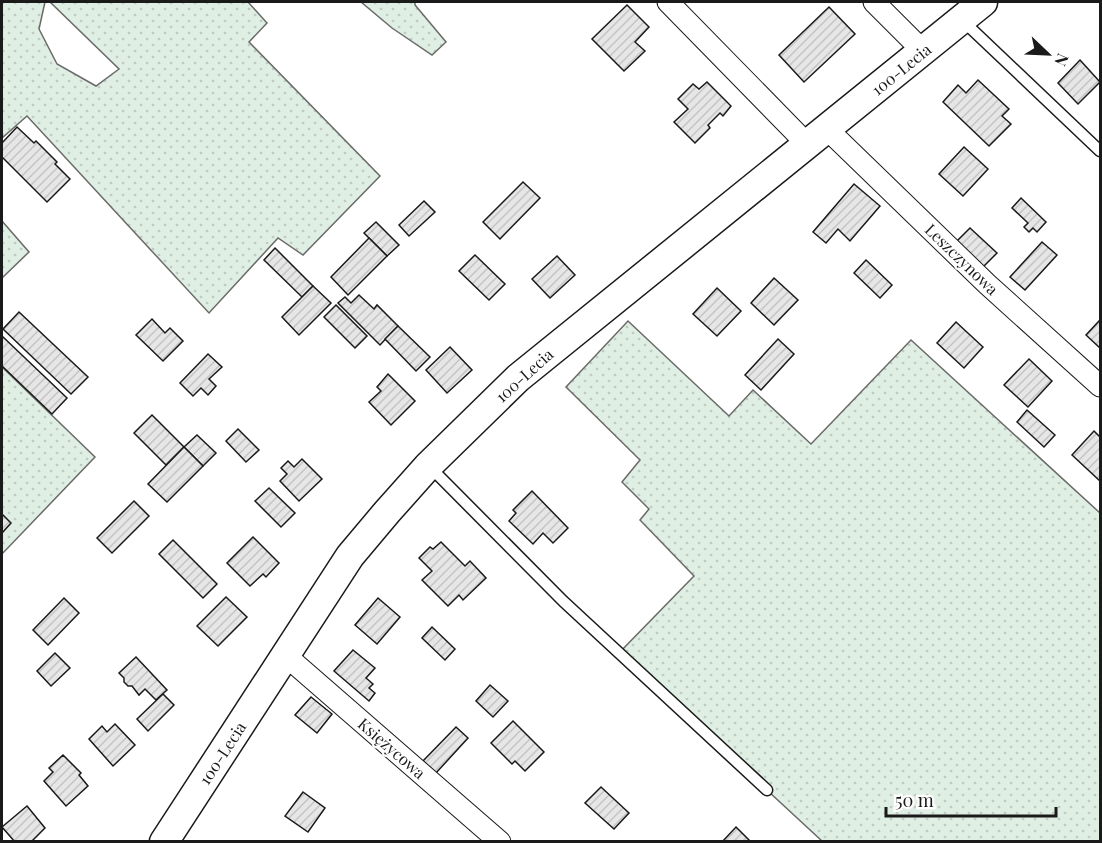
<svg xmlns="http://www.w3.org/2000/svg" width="1102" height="843" viewBox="0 0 1102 843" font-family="'Playfair Display',serif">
  <defs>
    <pattern id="grass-dots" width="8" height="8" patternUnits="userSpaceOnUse" patternTransform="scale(1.5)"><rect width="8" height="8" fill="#e0efe3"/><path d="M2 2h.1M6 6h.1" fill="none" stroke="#c0ccc2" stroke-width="1.8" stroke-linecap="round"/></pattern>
    <pattern id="building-hatch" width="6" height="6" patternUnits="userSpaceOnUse" patternTransform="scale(1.5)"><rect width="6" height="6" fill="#e6e6e6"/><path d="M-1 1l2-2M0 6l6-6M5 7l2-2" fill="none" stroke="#c5c5c5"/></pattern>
  </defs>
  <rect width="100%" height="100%" fill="#fff"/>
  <g fill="url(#grass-dots)" stroke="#6a6a6a" stroke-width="1.5">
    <polygon points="2,2 45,2 39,29 57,64 96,86 119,69 50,2 248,2 267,23 249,42 380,176 303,255 278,238 209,313 27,116 2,138"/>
    <polygon points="361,2 415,2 415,5 446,42 432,55 392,28"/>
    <polygon points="2,221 29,252 2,278"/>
    <polygon points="628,321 729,416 753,390 811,444 911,340 1100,513 1100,841 822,841 619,653 694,576 640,520 649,509 622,482 640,460 566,387"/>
    <polygon points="2,367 95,457 2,554"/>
  </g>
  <g fill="url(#building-hatch)" stroke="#1a1a1a" stroke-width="1.5">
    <polygon points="627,5 649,27 635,42 645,51 624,71 592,39"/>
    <polygon points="829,7 855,34 804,82 779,55"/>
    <polygon points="1080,60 1100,82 1078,104 1058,83"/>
    <polygon points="978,80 1009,109 1002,116 1011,124 989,146 943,102 958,85 966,93"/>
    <polygon points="707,82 731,106 723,116 720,113 708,125 710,128 695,143 674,122 688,109 678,99 693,84 699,89"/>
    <polygon points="17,127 34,143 36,141 57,162 55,164 70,179 47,202 2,157 2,143"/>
    <polygon points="964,147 988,169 963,196 939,174"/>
    <polygon points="523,182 540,198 500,239 483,222"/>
    <polygon points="854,184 880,206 850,241 838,229 826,243 813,232"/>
    <polygon points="1021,198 1046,222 1037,232 1033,228 1029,232 1024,227 1028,223 1012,208"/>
    <polygon points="424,201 435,212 409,236 399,225"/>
    <polygon points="376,222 399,245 387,256 364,233"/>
    <polygon points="970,228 997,253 983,267 956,242"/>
    <polygon points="369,238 387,256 348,295 331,277"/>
    <polygon points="1042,242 1057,255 1025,290 1010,277"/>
    <polygon points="275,248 313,286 302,297 264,260"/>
    <polygon points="475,255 505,284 489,300 459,271"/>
    <polygon points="557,256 575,275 550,298 532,279"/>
    <polygon points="866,260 892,285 880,298 854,273"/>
    <polygon points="774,278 798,300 774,325 751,303"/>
    <polygon points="313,286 331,303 299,335 282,317"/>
    <polygon points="717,288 741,311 717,336 693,314"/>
    <polygon points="359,295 374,309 377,305 398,326 380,345 338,303 345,297 351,303"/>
    <polygon points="336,305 367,336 355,348 324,317"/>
    <polygon points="19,312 88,377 71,394 3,329"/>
    <polygon points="152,319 165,333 170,328 183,341 163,361 136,335"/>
    <polygon points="1100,320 1100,348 1086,335"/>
    <polygon points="956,322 983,347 964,368 937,343"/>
    <polygon points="398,326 430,357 416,371 385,339"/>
    <polygon points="2,336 67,398 52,414 2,366"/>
    <polygon points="778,339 794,354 761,390 745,375"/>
    <polygon points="450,347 472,370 447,393 426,370"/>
    <polygon points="208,354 222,367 209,379 216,386 208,395 201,388 193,396 180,383"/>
    <polygon points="1029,359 1052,381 1028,407 1004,385"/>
    <polygon points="388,374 415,401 391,425 369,402 381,391 377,387"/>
    <polygon points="1027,410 1055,435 1044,447 1017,422"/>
    <polygon points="152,415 184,447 166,465 134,433"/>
    <polygon points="238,429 259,450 246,462 226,441"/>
    <polygon points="1094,431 1100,437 1100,481 1072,455"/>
    <polygon points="197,435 216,453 203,466 184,447"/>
    <polygon points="184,447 203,466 167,502 148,484"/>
    <polygon points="302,459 322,479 299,501 280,481 287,474 281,468 288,461 294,467"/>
    <polygon points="269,488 295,513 281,527 255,501"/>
    <polygon points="532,491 568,528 553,543 543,533 533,544 509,521 516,513 513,510"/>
    <polygon points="134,501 149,516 112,553 97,538"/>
    <polygon points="2,514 11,523 2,533"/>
    <polygon points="253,537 279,563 266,577 263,574 250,586 227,563"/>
    <polygon points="173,540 217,584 203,598 159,554"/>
    <polygon points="441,542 465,566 470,561 486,578 463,600 459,595 448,606 422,580 432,571 419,558 430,547 433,549"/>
    <polygon points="226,597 247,617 218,646 197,626"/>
    <polygon points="64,598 79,613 48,645 33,630"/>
    <polygon points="378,598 400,617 377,644 355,625"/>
    <polygon points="432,627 455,649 445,660 422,638"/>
    <polygon points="353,650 375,668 366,678 373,684 369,688 375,693 369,701 334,671"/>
    <polygon points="55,653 70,668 51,686 37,671"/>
    <polygon points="136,657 167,690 156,700 145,689 139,695 132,686 128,686 124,682 124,678 119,673"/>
    <polygon points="490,685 508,701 493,717 476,701"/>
    <polygon points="163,694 174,705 148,731 137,719"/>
    <polygon points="311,697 332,714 317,733 295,715"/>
    <polygon points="513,721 544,752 525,771 515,761 512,764 491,743"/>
    <polygon points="115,724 135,745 113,766 89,739 102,726 107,732"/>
    <polygon points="456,727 468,738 436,773 423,761"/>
    <polygon points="63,755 81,773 79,775 88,786 66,806 44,781 53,772 49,768"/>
    <polygon points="601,787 629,813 614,829 585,803"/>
    <polygon points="303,792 325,808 308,832 285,816"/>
    <polygon points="27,806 45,828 31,842 15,842 2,827"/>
    <polygon points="736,827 751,842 722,842"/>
  </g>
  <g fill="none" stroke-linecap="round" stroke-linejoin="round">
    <defs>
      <g id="lane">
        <polyline points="962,20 1100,151"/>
        <polyline points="429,466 563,601 767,790"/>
      </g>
      <g id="street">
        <polyline points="668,2 807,144"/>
        <polyline points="874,2 923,51"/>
        <polyline points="827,129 987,284 1100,386"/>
        <polyline points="285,655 500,842"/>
      </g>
      <polyline id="secondary" points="164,842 350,556 387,512 428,466 518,378 983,2"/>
    </defs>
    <use href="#lane" stroke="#1a1a1a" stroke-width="13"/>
    <use href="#street" stroke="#1a1a1a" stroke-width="23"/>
    <use href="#secondary" stroke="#1a1a1a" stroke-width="31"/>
    <use href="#lane" stroke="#fff" stroke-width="10"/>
    <use href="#street" stroke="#fff" stroke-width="21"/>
    <use href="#secondary" stroke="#fff" stroke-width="28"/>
  </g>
  <g text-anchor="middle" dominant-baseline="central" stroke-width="4.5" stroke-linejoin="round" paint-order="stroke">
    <g font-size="16" fill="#1a1a1a" stroke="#fff">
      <text transform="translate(901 69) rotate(-39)">100-Lecia</text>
      <text transform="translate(962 259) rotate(44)">Leszczynowa</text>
      <text transform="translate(524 375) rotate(-42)">100-Lecia</text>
      <text transform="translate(392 748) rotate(41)">Księżycowa</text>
      <text transform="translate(222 753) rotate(-57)">100-Lecia</text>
    </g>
  </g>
  <rect width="1102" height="843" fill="none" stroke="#1a1a1a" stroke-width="6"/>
  <g transform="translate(1048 54) rotate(113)" stroke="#ffffff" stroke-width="4.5" paint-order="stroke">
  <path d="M0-4.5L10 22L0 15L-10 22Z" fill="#1a1a1a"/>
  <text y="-9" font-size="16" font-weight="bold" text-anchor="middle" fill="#1a1a1a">N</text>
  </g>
  <path d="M886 807v9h170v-9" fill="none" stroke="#1a1a1a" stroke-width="3"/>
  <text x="895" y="807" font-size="18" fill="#1a1a1a" stroke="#ffffff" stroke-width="4.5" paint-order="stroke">50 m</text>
</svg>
